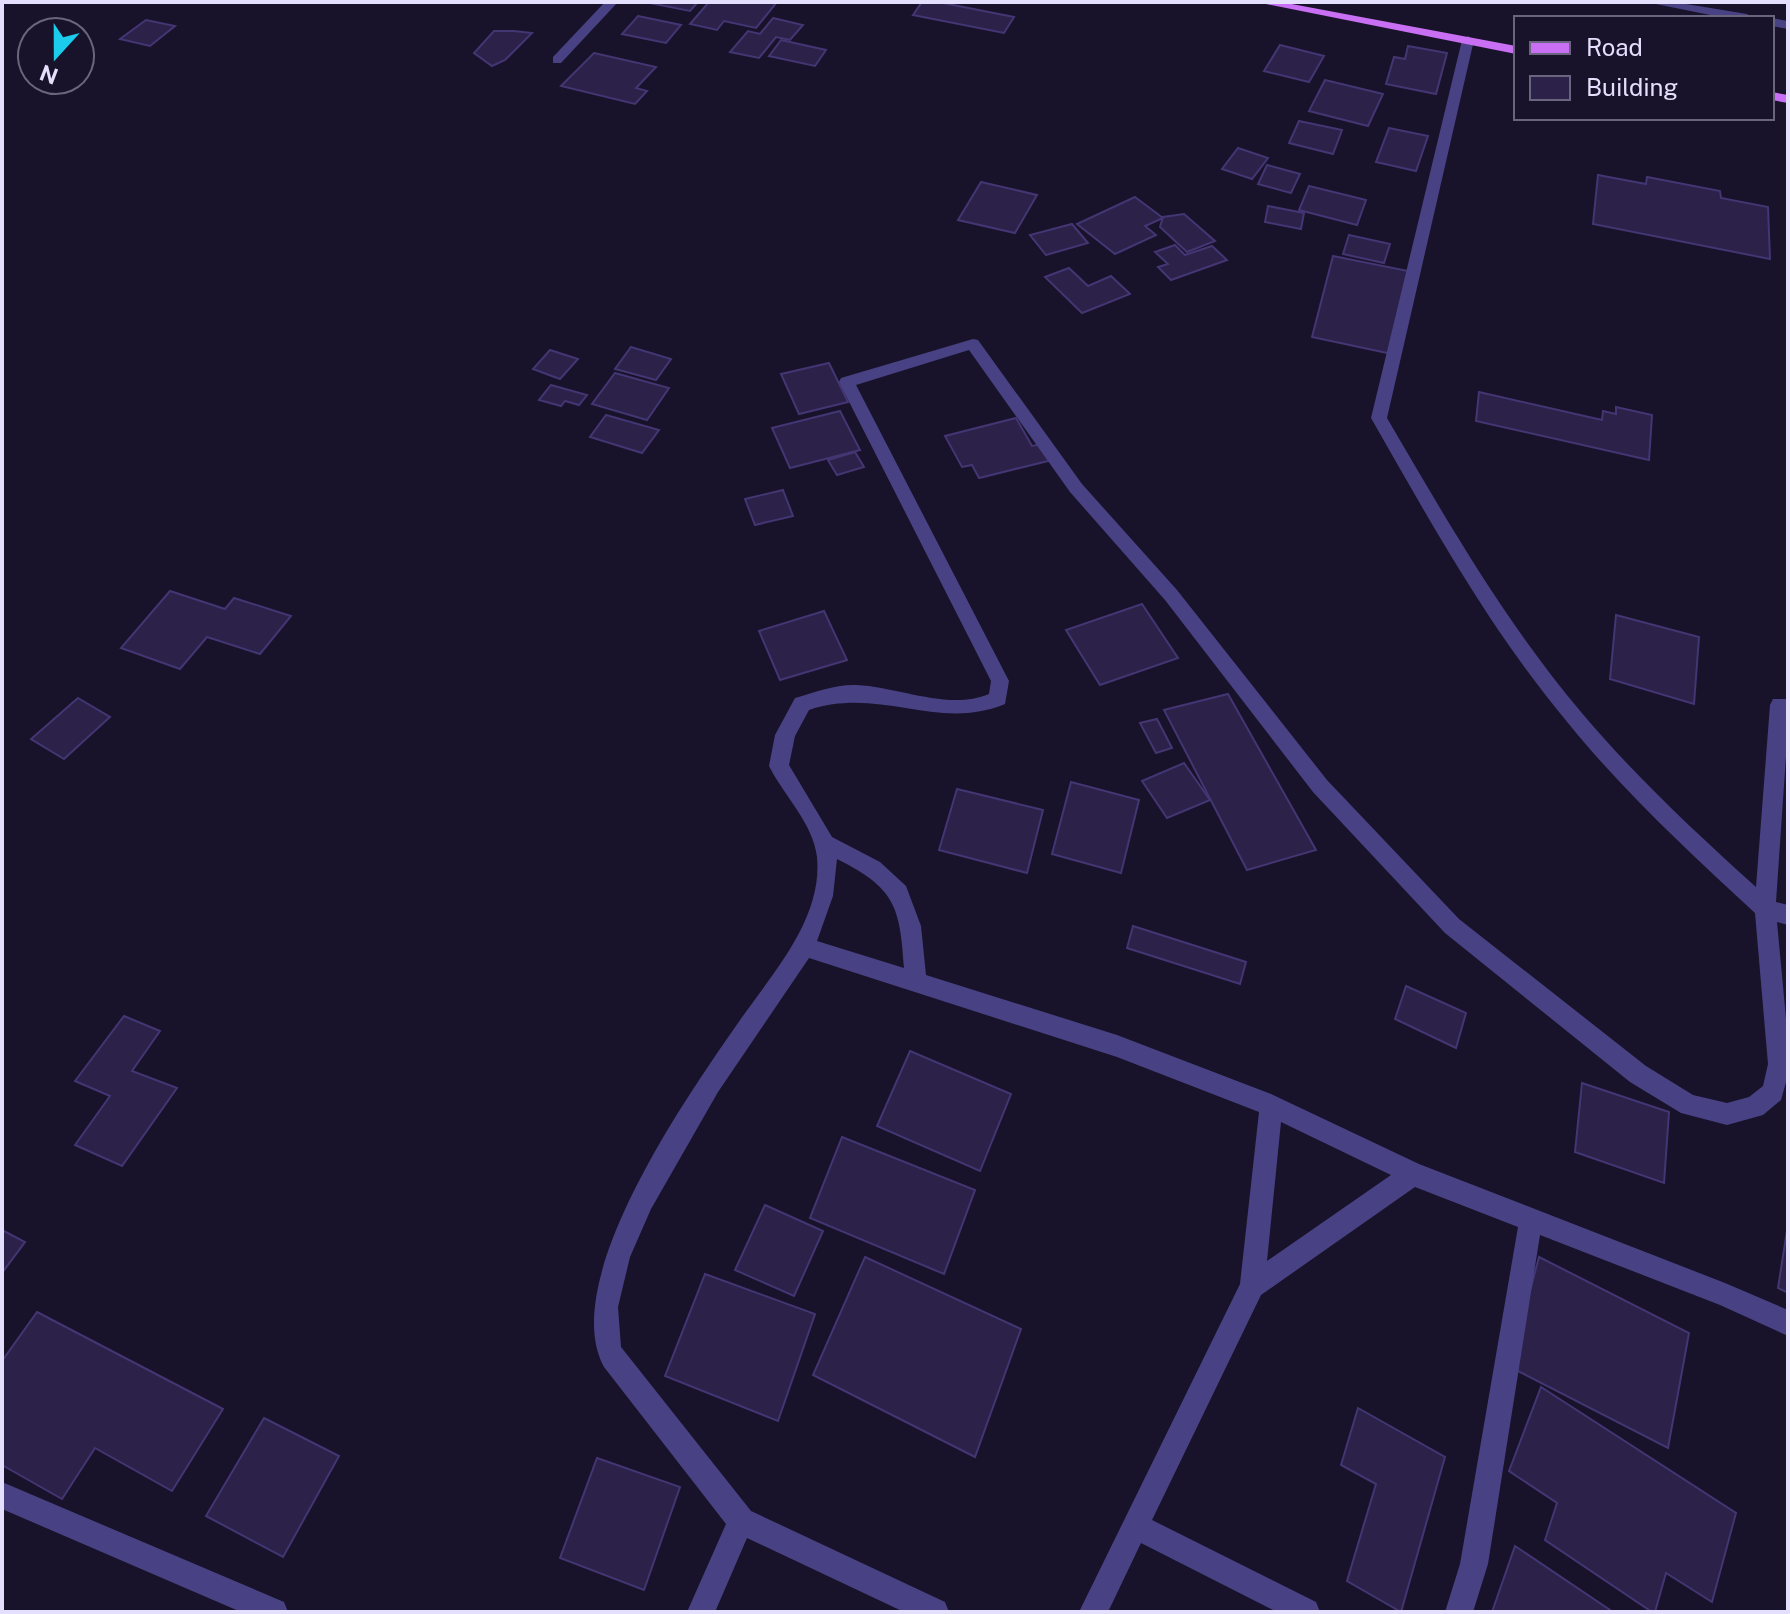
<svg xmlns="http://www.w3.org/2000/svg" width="1790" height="1614" viewBox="0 0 1790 1614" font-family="'Public Sans',sans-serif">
  <rect width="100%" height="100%" fill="#18132a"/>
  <g fill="#2b2149" stroke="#443573" stroke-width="2">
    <polygon points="645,2 698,2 690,11"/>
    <polygon points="709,2 777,2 756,28 724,21 717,30 690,24"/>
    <polygon points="922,2 938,2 1014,17 1004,33 913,15"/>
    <polygon points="638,16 681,25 666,43 622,34"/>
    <polygon points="773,18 803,25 790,40 776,37 759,58 730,52 748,31 760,34"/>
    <polygon points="146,20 175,26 150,46 120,39"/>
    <polygon points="494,31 514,31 532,33 505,60 492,66 474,53"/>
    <polygon points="781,40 826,50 815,66 769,56"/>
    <polygon points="1280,45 1324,56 1309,82 1264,71"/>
    <polygon points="1408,46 1447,53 1436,94 1386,84 1394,57 1405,59"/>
    <polygon points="594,53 656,67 636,88 647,91 635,104 561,86"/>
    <polygon points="1325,80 1383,94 1368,126 1309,111"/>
    <polygon points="1299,121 1342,130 1333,154 1289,143"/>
    <polygon points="1389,128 1428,136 1416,171 1376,162"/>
    <polygon points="1238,148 1268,158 1252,179 1222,169"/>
    <polygon points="1267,165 1300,174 1291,193 1258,184"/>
    <polygon points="1598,175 1646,184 1647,177 1720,191 1721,198 1768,207 1770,259 1593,224"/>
    <polygon points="981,182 1037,195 1015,233 958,220"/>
    <polygon points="1309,186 1366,200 1357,225 1299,210"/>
    <polygon points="1135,197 1163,218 1145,226 1156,235 1115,254 1077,224"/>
    <polygon points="1268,206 1304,213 1301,229 1265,222"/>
    <polygon points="1184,214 1215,241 1187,252 1160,227 1163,217"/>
    <polygon points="1072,224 1088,243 1046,255 1030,235"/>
    <polygon points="1349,235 1390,244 1384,263 1343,254"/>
    <polygon points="1175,245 1185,255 1212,246 1227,260 1171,280 1158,267 1168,264 1155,252"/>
    <polygon points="1333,256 1408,271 1392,354 1312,337"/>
    <polygon points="1069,268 1088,286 1111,276 1130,294 1082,313 1045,277"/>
    <polygon points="631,347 671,359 656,380 615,369"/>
    <polygon points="550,350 578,359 560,379 533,369"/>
    <polygon points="829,363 848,402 799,414 781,374"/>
    <polygon points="615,373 669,388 647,420 592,404"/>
    <polygon points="551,385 587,395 579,405 565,401 561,406 539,400"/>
    <polygon points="1479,392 1602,420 1603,411 1616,414 1616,407 1652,415 1649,460 1476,421"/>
    <polygon points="840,411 860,450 790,468 772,428"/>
    <polygon points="606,415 659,430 642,453 590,437"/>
    <polygon points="1016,418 1032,446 1042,444 1052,460 979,478 972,465 962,467 945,436"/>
    <polygon points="855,452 864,467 837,475 828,460"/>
    <polygon points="783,490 793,516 755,525 745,499"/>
    <polygon points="170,591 225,609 234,598 291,616 260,654 207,637 180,669 121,648"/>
    <polygon points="1142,604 1178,658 1100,685 1066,630"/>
    <polygon points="824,611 847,660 780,680 759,631"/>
    <polygon points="1616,615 1699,637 1694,704 1610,679"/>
    <polygon points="1228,694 1316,850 1247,870 1164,710"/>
    <polygon points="78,698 110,717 64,759 31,739"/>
    <polygon points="1157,719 1172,748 1156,753 1140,723"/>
    <polygon points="1184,763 1210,800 1167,818 1142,781"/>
    <polygon points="1071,782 1139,800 1121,873 1052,854"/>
    <polygon points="957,789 1043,810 1027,873 939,850"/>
    <polygon points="1133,926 1246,962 1240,984 1127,948"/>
    <polygon points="1406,986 1466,1013 1456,1048 1395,1019"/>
    <polygon points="124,1016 160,1031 132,1071 177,1088 122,1166 75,1145 110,1096 75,1081"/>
    <polygon points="910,1051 1011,1094 980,1171 877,1126"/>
    <polygon points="1582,1083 1669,1112 1664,1183 1575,1152"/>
    <polygon points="842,1137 975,1190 944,1274 810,1218"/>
    <polygon points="765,1205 823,1231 794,1296 735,1270"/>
    <polygon points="1788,1224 1788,1293 1778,1288"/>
    <polygon points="2,1230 25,1242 2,1273"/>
    <polygon points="865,1257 1021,1329 975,1457 813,1375"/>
    <polygon points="1539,1257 1689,1333 1668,1448 1510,1367"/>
    <polygon points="705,1274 815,1314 778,1421 665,1376"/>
    <polygon points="37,1312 223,1409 172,1491 95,1448 62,1499 2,1465 2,1361"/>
    <polygon points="1541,1387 1736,1513 1712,1602 1666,1573 1655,1612 1652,1612 1545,1540 1557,1503 1509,1471"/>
    <polygon points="1358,1408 1445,1457 1401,1612 1347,1581 1376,1484 1341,1465"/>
    <polygon points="264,1418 339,1456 283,1557 206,1516"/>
    <polygon points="597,1458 680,1487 644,1590 560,1558"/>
    <polygon points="1515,1546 1613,1612 1492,1612"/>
  </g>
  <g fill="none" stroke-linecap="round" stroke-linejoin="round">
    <g fill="#484284" fill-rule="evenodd">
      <polygon points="605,2 618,2 561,63 553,63 553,57"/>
      <polygon points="1646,2 1674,2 1747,14 1753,18 1725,18"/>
      <polygon points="1772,18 1788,21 1788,29 1772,26"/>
      <path d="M1468,36L1474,40L1387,418C1446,519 1505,622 1581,712C1634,775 1695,832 1756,887L1770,705L1773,699H1787L1788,727L1776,902L1788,905V925L1777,922L1788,1040V1075L1781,1100L1763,1115L1727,1125L1681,1113L1630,1082L1445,933L1313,792L1165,600L1070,492L969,350L856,385L1009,681L1005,704C937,732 881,686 809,710L795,736L789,765L832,837L880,862L906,886L921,926L926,975L1117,1035L1271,1094L1419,1164L1725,1283L1788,1310V1336L1720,1305L1540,1235L1488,1564L1473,1612H1445L1460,1564L1518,1227L1415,1187L1261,1295L1152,1520L1316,1602L1320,1612H1277L1141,1543L1108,1612H1079L1240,1284L1259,1112L1117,1057L809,958L718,1092L651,1209L630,1257L618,1307L621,1347L751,1511L945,1602L949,1612H904L747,1538L715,1612H687L726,1524L604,1367C557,1281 688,1095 738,1023C771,975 823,920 817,857C813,823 784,796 769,766L775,735L795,698C815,692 836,684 857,685C899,687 949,711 989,694L991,681L839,382L841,378L973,339L978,340L1082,484L1177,590L1327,780L1459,919L1646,1066L1693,1095L1727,1103L1749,1097L1763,1086L1768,1064L1755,913C1690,853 1624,792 1568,723C1490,630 1431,523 1371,418L1462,40ZM837,859C895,888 900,906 904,968L817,941L833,896ZM1281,1122L1391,1175L1267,1261Z"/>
      <polygon points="2,1482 284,1602 288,1612 241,1612 2,1509"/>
    </g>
    <g fill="#c96ff3" fill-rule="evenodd">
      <polygon points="1256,2 1281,2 1516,46 1516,54"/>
      <polygon points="1772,92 1788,95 1788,103 1772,100"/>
    </g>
  </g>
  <rect width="1790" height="1614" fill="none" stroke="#e4dffc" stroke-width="8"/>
  <rect x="1514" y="16" width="260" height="104" fill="#18132a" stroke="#6a657e" stroke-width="2"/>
  <rect x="1530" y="42" width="40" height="12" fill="#c96ff3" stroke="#6a657e" stroke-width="2"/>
  <text x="1586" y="56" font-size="24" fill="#e4dffc">Road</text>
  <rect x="1530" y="76" width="40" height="24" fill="#2b2149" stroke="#6a657e" stroke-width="2"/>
  <text x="1586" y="96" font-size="24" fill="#e4dffc">Building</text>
  <g transform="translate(56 56) rotate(201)"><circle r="38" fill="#18132a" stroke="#6a657e" stroke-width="2"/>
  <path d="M0-6L14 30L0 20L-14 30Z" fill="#1bccec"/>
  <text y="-12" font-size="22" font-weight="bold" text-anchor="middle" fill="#e4dffc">N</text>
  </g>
</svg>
